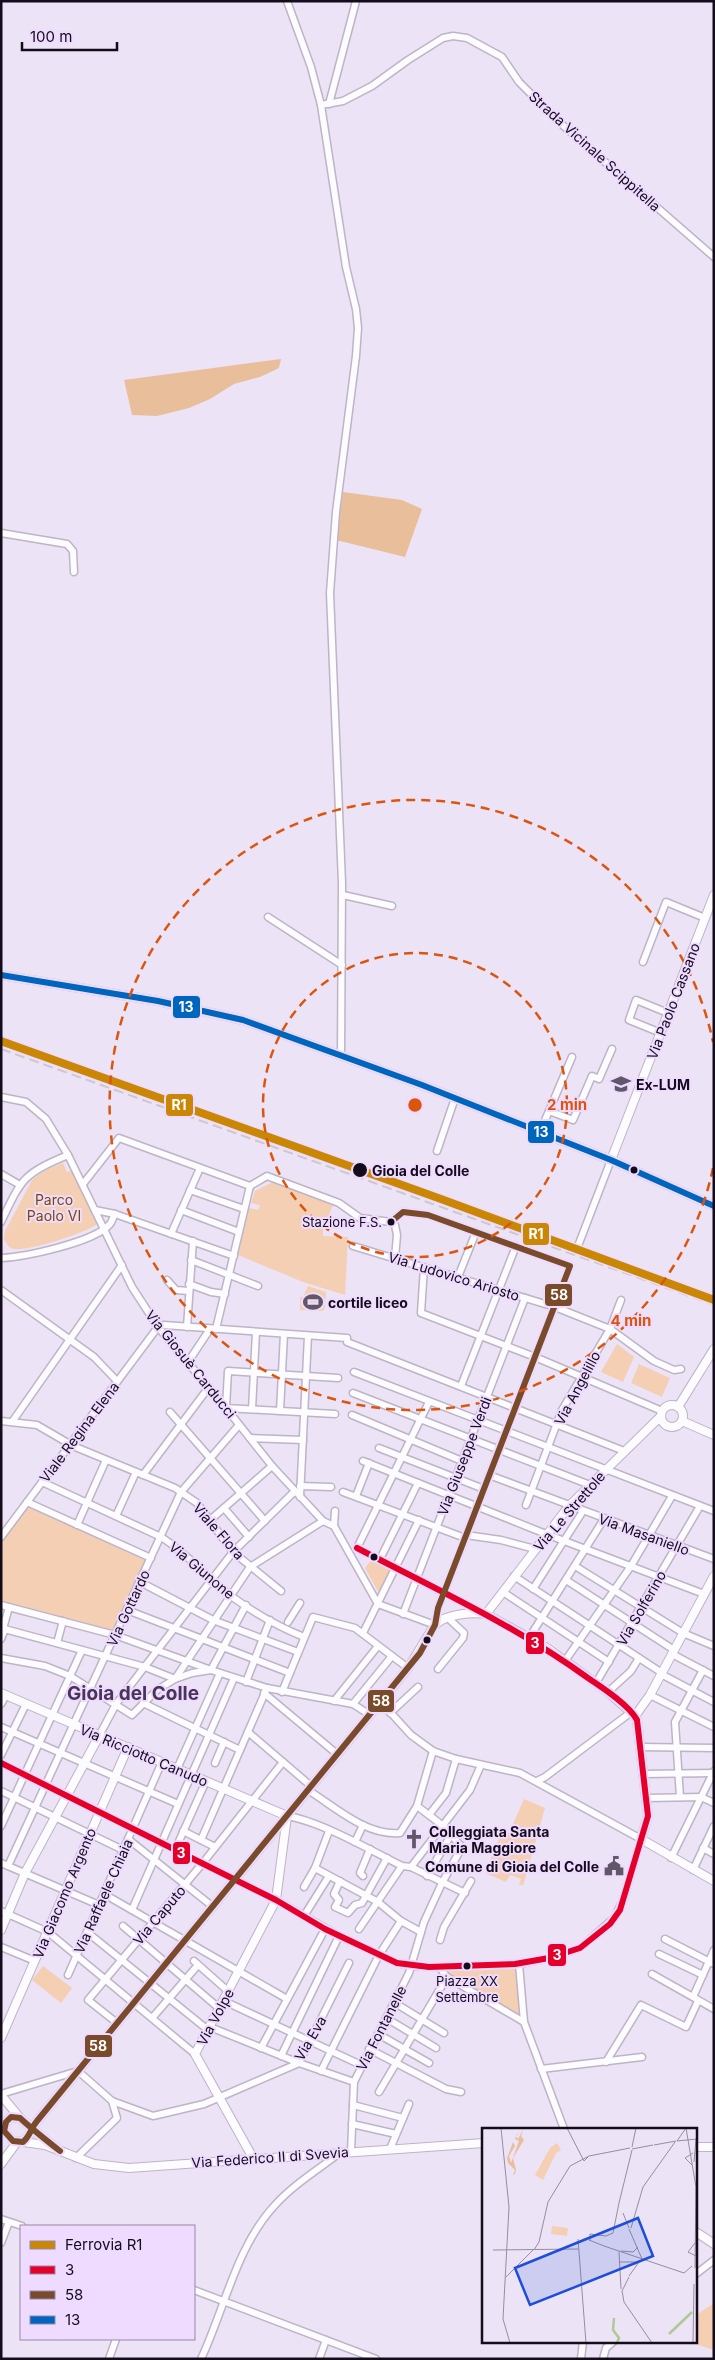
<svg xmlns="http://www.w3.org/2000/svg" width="715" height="2360" viewBox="0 0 715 2360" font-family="Inter,sans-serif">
  <rect width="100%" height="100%" fill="#ede3f7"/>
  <g fill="#f4cfb4">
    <path d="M63,1163L67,1172L72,1170L97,1224C86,1233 29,1251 15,1249C9,1249 7,1244 4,1239L5,1231L32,1180L42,1172Z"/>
    <polygon points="273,1182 333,1205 329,1215 345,1223 335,1226 336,1229 323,1229 323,1236 348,1237 345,1295 303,1282 238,1255 249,1208 258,1210 260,1205 251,1203 255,1191"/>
    <polygon points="308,1286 326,1292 325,1308 323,1311 300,1310 300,1297 303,1297"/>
    <polygon points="617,1344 634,1357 623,1382 601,1372"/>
    <polygon points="639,1364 670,1378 662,1397 631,1383"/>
    <polygon points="28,1506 147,1561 115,1631 1,1602 1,1542"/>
    <polygon points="372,1559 394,1569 380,1595 365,1568"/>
    <polygon points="524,1799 545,1808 523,1886 519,1884 521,1879 510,1875 506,1882 485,1873 502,1831 509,1833"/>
    <polygon points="43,1966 72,1988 61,2003 32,1980"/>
    <polygon points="513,1968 517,1970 519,2017 445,1974 444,1969"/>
    <polygon points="714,2303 714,2350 685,2341 696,2341 696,2315"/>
  </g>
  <g fill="#e9bf9b">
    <polygon points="281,359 279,368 260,377 234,384 210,399 189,408 157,416 132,415 124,380"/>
    <polygon points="343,492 402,500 422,509 405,557 336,540"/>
  </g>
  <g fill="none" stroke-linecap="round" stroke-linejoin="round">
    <defs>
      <g id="minor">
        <polyline points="287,1 311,67 321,105 346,267 356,309 358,328 356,356 336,512 330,593 342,883 341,1056"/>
        <polyline points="329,104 356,1"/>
        <polyline points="321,105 343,101 372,86 408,60 443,38 453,36 467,38 502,57 519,82 558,121 714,257"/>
        <polyline points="1,533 67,544 73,551 74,572"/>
        <polyline points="343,895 392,906"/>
        <polyline points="268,917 342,965"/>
        <polyline points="643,962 666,902 705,918"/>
        <polyline points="661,1033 629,1020 636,1000 668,1013"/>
        <polyline points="1,1097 26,1102 46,1119 68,1155 132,1287 158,1327 226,1408 272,1466 323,1521 334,1526"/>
        <polyline points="549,1111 573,1120 592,1076 599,1079 612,1049"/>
        <polyline points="540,1132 572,1057"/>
        <polyline points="437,1151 455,1098"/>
        <polyline points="1,1174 20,1185"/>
        <polyline points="83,1184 119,1138 250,1186"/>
        <polyline points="250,1186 267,1176 339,1203 360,1218 391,1222 395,1225 397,1235 395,1258"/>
        <polyline points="190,1190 244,1209"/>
        <polyline points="95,1210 115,1214 234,1256"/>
        <polyline points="181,1210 239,1232"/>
        <path d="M1,1222C22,1178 23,1174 68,1155"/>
        <polyline points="171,1234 200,1168"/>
        <polyline points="353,1246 555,1307 610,1329 654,1361 674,1370 681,1369"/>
        <polyline points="578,1246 611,1160"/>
        <path d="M1,1258C25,1257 95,1242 110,1224C112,1222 113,1217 115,1214"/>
        <polyline points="191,1260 258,1286"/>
        <polyline points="424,1267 421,1313 535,1357 662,1411"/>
        <polyline points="458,1277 476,1232"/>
        <polyline points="167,1280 176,1290 189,1291"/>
        <polyline points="189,1284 211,1292 225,1294"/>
        <polyline points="1,1290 94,1357 117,1381"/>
        <polyline points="187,1327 193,1241"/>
        <polyline points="216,1329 250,1186"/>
        <polyline points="188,1362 210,1329"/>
        <polyline points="354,1372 714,1511"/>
        <polyline points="461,1386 516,1246"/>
        <polyline points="353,1393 590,1485"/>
        <polyline points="252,1409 256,1332"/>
        <polyline points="280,1411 284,1334"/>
        <polyline points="170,1412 265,1521"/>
        <polyline points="335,1414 226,1408 228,1371 338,1378"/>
        <polyline points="352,1415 462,1461"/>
        <polyline points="1,1421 37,1425 73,1446 175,1488 197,1503 233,1552 281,1591"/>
        <polyline points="12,1422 122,1265"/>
        <polyline points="250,1438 303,1440"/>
        <polyline points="379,1448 484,1489"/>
        <polyline points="363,1461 546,1534 704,1594"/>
        <polyline points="143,1475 209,1387"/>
        <polyline points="489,1475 714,1559"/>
        <path d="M42,1482L161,1537C187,1553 206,1577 231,1596C253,1612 279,1627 304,1637"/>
        <polyline points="300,1486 331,1487"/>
        <polyline points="343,1492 465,1538"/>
        <polyline points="356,1496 369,1463"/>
        <polyline points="300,1497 308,1336"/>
        <polyline points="27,1502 151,1558"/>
        <polyline points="526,1505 562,1410 610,1329 621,1300"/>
        <polyline points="224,1508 249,1537"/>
        <polyline points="335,1511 334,1526 378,1604"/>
        <polyline points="116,1516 136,1472"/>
        <polyline points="209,1521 272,1466"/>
        <polyline points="77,1525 106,1460"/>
        <polyline points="466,1535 501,1540 535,1549"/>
        <polyline points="1,1537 158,1327 164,1325 347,1338 347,1342 624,1451"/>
        <polyline points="357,1548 429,1402"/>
        <polyline points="357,1548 485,1614"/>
        <polyline points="380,1559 418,1483"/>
        <polyline points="575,1566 683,1633 714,1646"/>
        <polyline points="514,1576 662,1673"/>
        <polyline points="566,1580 674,1650"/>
        <polyline points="140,1582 213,1620 298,1652"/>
        <polyline points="533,1589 583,1511"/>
        <polyline points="503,1592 609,1662"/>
        <polyline points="378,1604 435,1625 438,1608 570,1266 428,1215 403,1212 391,1222"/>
        <polyline points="1,1605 115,1635 211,1670 246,1605"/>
        <polyline points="127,1610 290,1673"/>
        <polyline points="403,1614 525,1298"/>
        <polyline points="288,1622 300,1603"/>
        <polyline points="1,1628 145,1667 175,1679 250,1567 323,1521"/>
        <polyline points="3,1629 9,1607"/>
        <polyline points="363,1633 419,1520"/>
        <polyline points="529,1638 604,1519"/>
        <polyline points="1,1639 5,1629"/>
        <polyline points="57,1643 63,1621"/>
        <polyline points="672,1654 714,1676"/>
        <polyline points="1,1658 45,1666 70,1676 132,1715 157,1690 175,1679 192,1673 211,1670 267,1688 353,1704 370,1715"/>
        <polyline points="565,1661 631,1566 672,1496"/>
        <polyline points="438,1669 463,1638 464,1633 448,1618"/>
        <polyline points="661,1674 714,1702"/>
        <polyline points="246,1682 270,1620"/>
        <polyline points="596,1683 700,1506"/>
        <polyline points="282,1692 313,1617 355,1628 408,1668"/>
        <polyline points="608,1692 631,1671 639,1658"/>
        <polyline points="264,1693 337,1754"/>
        <polyline points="650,1695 714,1727"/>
        <polyline points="334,1701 378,1646"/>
        <polyline points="143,1703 240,1750"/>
        <polyline points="1,1704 6,1695"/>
        <polyline points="353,1704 392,1656"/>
        <polyline points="390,1713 418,1687"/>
        <polyline points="1,1727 178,1804"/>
        <polyline points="248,1732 311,1786"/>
        <polyline points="99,1736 116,1704 233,1552 295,1491"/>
        <polyline points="640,1747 714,1748"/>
        <polyline points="1,1755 26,1704"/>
        <polyline points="1,1763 276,1900 339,1936 397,1963 411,1966 439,1967 519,1964 549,1958 580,1948 615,1917 624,1898 641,1839 520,1773 456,1759 433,1751 411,1735 381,1702"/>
        <polyline points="215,1763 224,1742"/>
        <polyline points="177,1769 220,1673"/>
        <polyline points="643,1774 714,1773"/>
        <polyline points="537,1781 545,1777 630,1713"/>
        <path d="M308,1790C335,1807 366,1836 400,1833L417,1806L433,1751"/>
        <polyline points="1,1791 123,1850"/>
        <polyline points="680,1797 675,1722 703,1670"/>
        <polyline points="646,1798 701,1797 714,1803"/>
        <polyline points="429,1815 446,1793 456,1759"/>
        <path d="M287,1816C320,1821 372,1851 402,1866L411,1867L465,1893"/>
        <polyline points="1,1826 82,1650"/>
        <polyline points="183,1831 215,1847"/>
        <polyline points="128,1839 212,1906"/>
        <polyline points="201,1840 267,1688"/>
        <polyline points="355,1842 363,1825"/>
        <polyline points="703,1848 714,1854"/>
        <polyline points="175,1850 206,1781"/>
        <polyline points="671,1858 714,1771"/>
        <polyline points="1,1863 99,1905"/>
        <polyline points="8,1866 181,1492 239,1425"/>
        <polyline points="411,1867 470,1790 481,1765"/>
        <polyline points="315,1868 378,1902 401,1921 421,1932"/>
        <polyline points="693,1870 714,1826"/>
        <polyline points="363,1876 360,1873 370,1849"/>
        <polyline points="427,1876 451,1835"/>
        <polyline points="340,1881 334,1894 339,1900 335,1907 348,1913 355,1905 362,1903 387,1858"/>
        <polyline points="304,1887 315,1868 329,1831"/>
        <polyline points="104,1894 287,1999"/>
        <polyline points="132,1910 234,1678"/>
        <polyline points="1,1911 48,1932 195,2054"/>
        <polyline points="304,1916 329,1876"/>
        <polyline points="123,1926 220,2009"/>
        <polyline points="359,1929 402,1866"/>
        <polyline points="87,1932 208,2030"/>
        <polyline points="665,1939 714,1964"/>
        <polyline points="440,1940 444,1927 471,1881"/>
        <polyline points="1,1947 35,1961"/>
        <polyline points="659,1954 703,1975"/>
        <polyline points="194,1961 229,1992"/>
        <polyline points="519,1964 524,2022 564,2129"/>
        <polyline points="439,1967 447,1977 524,2022"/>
        <polyline points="652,1974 714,2009"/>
        <polyline points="68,1975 162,1762"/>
        <polyline points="693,1997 714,1950"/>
        <polyline points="224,2001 361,2065"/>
        <polyline points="395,2003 444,2033"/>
        <polyline points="153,2017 198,1965"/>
        <polyline points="386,2018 436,2048"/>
        <polyline points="117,2023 88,2000 202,1864 283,1762"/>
        <polyline points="210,2027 299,2063 354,2082"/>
        <polyline points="378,2034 429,2063"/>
        <polyline points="261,2048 325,1929"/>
        <polyline points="369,2049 446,2089 461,2092"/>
        <polyline points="281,2056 339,1936"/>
        <polyline points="606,2062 641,2005 686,2027 698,2001"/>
        <polyline points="541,2069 642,2057"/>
        <polyline points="321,2071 379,1955 401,1921"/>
        <polyline points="379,2092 447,1977"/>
        <polyline points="1,2094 78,2071 112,2101 153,2116 204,2104 299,2063 349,1963"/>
        <polyline points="353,2105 403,2118"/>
        <polyline points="352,2124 396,2134"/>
        <polyline points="390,2149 409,2104"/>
        <polyline points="351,2152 354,2082 409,1973 424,1922 442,1883 462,1847 442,1825 417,1806"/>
        <polyline points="76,2158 117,2118 112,2101"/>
        <polyline points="1,2219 22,2226"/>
        <polyline points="1,2243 9,2222"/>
        <polyline points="696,2274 714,2260"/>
        <polyline points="194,2290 376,2359"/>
        <polyline points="109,2359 116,2339"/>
        <path d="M201,2359C225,2308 236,2247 275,2205C294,2184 319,2169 341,2152"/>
        <polyline points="319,2359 326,2340"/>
        <polyline points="581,2359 583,2341"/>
        <polyline points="603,2359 606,2348 614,2341"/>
      </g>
      <g id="major">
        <polyline points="1,975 158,1001 243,1020 422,1085 611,1160 714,1206"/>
        <polyline points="611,1160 714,895"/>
        <circle cx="672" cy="1416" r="11"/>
        <polyline points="678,1407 714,1349"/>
        <polyline points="682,1421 714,1435"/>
        <polyline points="486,1614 569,1506 661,1416"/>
        <polyline points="1,1693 287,1816"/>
        <polyline points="635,1716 650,1695 714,1576"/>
        <polyline points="1,1930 25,1873 99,1736"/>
        <polyline points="1,2038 128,1747"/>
        <polyline points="1,2095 20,2118"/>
        <polyline points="23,2142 45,2145 94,2164 129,2168 484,2143"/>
        <polyline points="696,2147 714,2147"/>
        <path d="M60,2151C46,2140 33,2130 20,2118L11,2117L6,2122L4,2131L13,2141L23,2142C30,2136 31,2128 37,2121L408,1668C416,1657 429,1632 436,1624C447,1614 472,1612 486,1614L547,1648L608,1692L635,1716L637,1720L648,1816L641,1839L714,1881"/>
        <polyline points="253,2158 195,2054 276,1900 287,1816"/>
        <polyline points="1,2164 17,2142"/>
        <polyline points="696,2232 714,2244"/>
      </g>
    </defs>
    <use href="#minor" stroke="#bdb4c5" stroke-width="9"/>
    <use href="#major" stroke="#bdb4c5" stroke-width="10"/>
    <use href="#minor" stroke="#fcfbfe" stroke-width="6"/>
    <use href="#major" stroke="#fcfbfe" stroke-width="8"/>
    <polyline stroke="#cbc8cd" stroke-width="2" stroke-dasharray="10 5" stroke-linecap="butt" points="1,1049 714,1305"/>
    <defs>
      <path id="bus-1" d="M1,1763L276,1900L325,1929L397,1963L429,1967L515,1964L549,1958L580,1948L610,1924L620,1910L648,1816L637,1720C629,1705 603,1688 588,1678C516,1626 436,1589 357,1548"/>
      <path id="bus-2" d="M60,2151C46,2140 33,2130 20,2118L11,2117L6,2122L4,2131L13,2141L23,2142C30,2136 31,2128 37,2121L420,1653L435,1625L438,1608L570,1266L428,1215L403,1212L391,1222"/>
      <polyline id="bus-3" points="1,975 158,1001 243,1020 422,1085 611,1160 714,1206"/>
    </defs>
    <use href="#bus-1" stroke="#eedbff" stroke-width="10"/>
    <use href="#bus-2" stroke="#eedbff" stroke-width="10"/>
    <use href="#bus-3" stroke="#eedbff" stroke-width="10"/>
    <use href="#bus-1" stroke="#e4002b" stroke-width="6"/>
    <use href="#bus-2" stroke="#7a4b2a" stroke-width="6"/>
    <use href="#bus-3" stroke="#0065bd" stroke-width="6"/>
    <defs>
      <polyline id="rail-1" points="1,1041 441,1199 714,1300"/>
    </defs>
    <use href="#rail-1" stroke="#eedbff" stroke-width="11"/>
    <use href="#rail-1" stroke="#ca8705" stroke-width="8"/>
  </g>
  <g fill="none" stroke="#dd550d" stroke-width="2.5" stroke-dasharray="9 6">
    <circle cx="415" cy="1105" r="152"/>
    <path d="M713 1168A305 305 0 1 1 713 1042"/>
  </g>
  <defs>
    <symbol id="university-bare" viewBox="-9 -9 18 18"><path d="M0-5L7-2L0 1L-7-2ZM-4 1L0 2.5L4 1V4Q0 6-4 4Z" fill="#605768" stroke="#eedbff" stroke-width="2.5" paint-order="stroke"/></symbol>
    <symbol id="stadium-bare" viewBox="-9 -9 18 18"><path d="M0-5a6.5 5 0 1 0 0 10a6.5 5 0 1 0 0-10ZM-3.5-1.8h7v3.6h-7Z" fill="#605768" stroke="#eedbff" stroke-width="2.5" paint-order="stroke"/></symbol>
    <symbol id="church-bare" viewBox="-9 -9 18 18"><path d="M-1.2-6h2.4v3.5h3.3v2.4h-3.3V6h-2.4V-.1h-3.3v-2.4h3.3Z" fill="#605768" stroke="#eedbff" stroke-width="2.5" paint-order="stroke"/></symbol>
    <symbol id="civic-bare" viewBox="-9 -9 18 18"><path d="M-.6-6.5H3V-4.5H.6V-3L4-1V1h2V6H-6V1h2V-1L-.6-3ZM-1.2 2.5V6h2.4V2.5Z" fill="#605768" stroke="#eedbff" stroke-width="2.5" paint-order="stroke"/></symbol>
  </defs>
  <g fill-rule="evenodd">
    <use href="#university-bare" x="607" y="1070" width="28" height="28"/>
    <use href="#stadium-bare" x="299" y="1288" width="28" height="28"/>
    <use href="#church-bare" x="400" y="1825" width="28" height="28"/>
    <use href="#civic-bare" x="600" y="1852" width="28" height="28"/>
  </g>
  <g fill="#140c1b" stroke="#eedbff" stroke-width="2">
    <circle cx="360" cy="1170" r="8"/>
    <circle cx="634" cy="1170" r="4.5"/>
    <circle cx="391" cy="1222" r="4.5"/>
    <circle cx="374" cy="1557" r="4.5"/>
    <circle cx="427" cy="1640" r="4.5"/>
    <circle cx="467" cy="1966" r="4.5"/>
  </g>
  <g text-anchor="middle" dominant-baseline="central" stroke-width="4" stroke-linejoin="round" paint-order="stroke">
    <g font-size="13" fill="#140c1b" stroke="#eedbff" text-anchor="end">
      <text x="382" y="1222">Stazione F.S.</text>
      <text x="467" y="1981" text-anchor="middle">Piazza XX<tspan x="467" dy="16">Settembre</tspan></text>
    </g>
    <g font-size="14" fill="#140c1b" stroke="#eedbff">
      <text transform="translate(595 151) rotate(42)">Strada Vicinale Scippitella</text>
      <text transform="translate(673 1001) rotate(-69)">Via Paolo Cassano</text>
      <text transform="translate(454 1276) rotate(17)">Via Ludovico Ariosto</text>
      <text transform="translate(191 1364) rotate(51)">Via Giosuè Carducci</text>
      <text transform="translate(577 1388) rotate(-62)">Via Angelillo</text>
      <text transform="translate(79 1432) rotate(-53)">Viale Regina Elena</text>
      <text transform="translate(464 1456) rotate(-69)">Via Giuseppe Verdi</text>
      <text transform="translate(569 1511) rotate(-49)">Via Le Strettole</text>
      <text transform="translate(219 1531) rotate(49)">Viale Flora</text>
      <text transform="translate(644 1534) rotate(20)">Via Masaniello</text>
      <text transform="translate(202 1570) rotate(40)">Via Giunone</text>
      <text transform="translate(128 1608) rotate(-65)">Via Gottardo</text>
      <text transform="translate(641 1608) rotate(-60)">Via Solferino</text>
      <text transform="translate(144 1755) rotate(23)">Via Ricciotto Canudo</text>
      <text transform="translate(64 1893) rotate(-67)">Via Giacomo Argento</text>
      <text transform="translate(103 1896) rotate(-66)">Via Raffaele Chiaia</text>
      <text transform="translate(159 1915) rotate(-50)">Via Caputo</text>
      <text transform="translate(215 2017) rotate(-62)">Via Volpe</text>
      <text transform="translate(381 2028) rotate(-63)">Via Fontanelle</text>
      <text transform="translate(310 2038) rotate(-60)">Via Eva</text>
      <text transform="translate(270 2157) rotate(-4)">Via Federico II di Svevia</text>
    </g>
    <g font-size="14" font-weight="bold" fill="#140c1b" stroke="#eedbff" text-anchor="start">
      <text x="636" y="1084">Ex-LUM</text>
      <text x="328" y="1302">cortile liceo</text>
      <text x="429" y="1831">Colleggiata Santa<tspan x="429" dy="16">Maria Maggiore</tspan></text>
      <text x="599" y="1866" text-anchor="end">Comune di Gioia del Colle</text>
    </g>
    <g font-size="14" font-weight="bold" fill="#140c1b" stroke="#eedbff" text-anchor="start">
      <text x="372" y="1170">Gioia del Colle</text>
    </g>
    <g font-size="14" fill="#774a08" stroke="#eedbff">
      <text x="54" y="1199">Parco<tspan x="54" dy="16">Paolo VI</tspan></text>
    </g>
    <g font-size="19" font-weight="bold" fill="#493559" stroke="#eedbff">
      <text x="133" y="1693">Gioia del Colle</text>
    </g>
  </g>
  <g transform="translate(482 2128)">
    <rect width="215" height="215" fill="#ede3f7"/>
    <path d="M75,15L79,22L74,25L61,52L53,47L68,20ZM70,98L86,100L85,108L69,106Z" fill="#f4cfb4"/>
    <path d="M42,0L39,8L42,12L31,30L34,42L33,46L31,47L33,42L26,35L25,30L31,14L33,18L27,28L29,35L37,13L33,11L34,8L38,3L34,9L36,11Z" fill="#e9bf9b"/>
    <path fill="none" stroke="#afc98f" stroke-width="2.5" d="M132,190L131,202L137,210L135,215M187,206L210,184"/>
    <path fill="none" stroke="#968d9f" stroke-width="1" d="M19,0L27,79L21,191L28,215M85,0L102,33L106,29M204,0L214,59L213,140M195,13L215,11M195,13L204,0M172,17L194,13M150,19L154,0M150,21L171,17M212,34L214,11M210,37L203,30L211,25M137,75L150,22M141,85L147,100M149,100L161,59L193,14M147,101L160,131M124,108L131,105L137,75M96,111L104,215M107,112L122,118M108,112V106L124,108M213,115L206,124L214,128M122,118L202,145L210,138M11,122L96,121M52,122L57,114L66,74L88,38L107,28L148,20M139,123L151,124L156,119M137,124L139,161M137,134H157M147,148L157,134M24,149L51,122M147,149L140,163L142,174L170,215M211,215L212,156"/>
    <path fill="#1d4ed8" fill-opacity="0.15" stroke="#1d4ed8" stroke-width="2.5" d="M156,90L171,128L48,177L33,140Z"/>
    <rect width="215" height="215" fill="none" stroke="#140c1b" stroke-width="2.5"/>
  </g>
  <circle cx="415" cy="1105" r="8" fill="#dd550d" stroke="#eedbff" stroke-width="2.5"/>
  <g font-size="15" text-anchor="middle" font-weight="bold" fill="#dd550d" stroke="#eedbff" stroke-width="4" stroke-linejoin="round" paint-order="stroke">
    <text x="567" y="1110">2 min</text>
    <text x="631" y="1326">4 min</text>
  </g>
  <g stroke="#eedbff" stroke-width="2">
    <rect x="172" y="995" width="29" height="24" rx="5" fill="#0065bd"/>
    <rect x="165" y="1093" width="29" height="24" rx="5" fill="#ca8705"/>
    <rect x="527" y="1120" width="28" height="24" rx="5" fill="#0065bd"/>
    <rect x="522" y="1222" width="28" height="24" rx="5" fill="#ca8705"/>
    <rect x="544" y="1283" width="29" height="24" rx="5" fill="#7a4b2a"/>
    <rect x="525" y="1631" width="20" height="24" rx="5" fill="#e4002b"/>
    <rect x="367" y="1689" width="28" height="24" rx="5" fill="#7a4b2a"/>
    <rect x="172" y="1841" width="19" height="24" rx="5" fill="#e4002b"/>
    <rect x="547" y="1943" width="20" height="24" rx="5" fill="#e4002b"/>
    <rect x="84" y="2034" width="29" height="24" rx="5" fill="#7a4b2a"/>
  </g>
  <g font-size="14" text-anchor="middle" font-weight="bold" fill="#fff">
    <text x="186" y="1012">13</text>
    <text x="179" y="1110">R1</text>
    <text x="541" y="1137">13</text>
    <text x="536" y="1239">R1</text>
    <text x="559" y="1300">58</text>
    <text x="535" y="1648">3</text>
    <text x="381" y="1706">58</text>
    <text x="181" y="1858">3</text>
    <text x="557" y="1960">3</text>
    <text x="98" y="2051">58</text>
  </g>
  <rect width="715" height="2360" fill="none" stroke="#140c1b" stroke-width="5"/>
  <rect x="20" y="2225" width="175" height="115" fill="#eedbff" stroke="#9788a4"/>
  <rect x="30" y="2241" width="25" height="8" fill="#ca8705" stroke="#9788a4"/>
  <text x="65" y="2250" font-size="15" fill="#140c1b">Ferrovia R1</text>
  <rect x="30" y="2266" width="25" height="8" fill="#e4002b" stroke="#9788a4"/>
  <text x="65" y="2275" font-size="15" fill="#140c1b">3</text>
  <rect x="30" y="2291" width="25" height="8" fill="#7a4b2a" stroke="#9788a4"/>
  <text x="65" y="2300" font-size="15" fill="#140c1b">58</text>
  <rect x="30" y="2316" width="25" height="8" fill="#0065bd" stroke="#9788a4"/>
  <text x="65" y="2325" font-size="15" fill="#140c1b">13</text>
  <path d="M22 42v8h95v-8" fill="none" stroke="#140c1b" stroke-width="2.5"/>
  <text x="30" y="42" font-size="15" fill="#140c1b" stroke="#eedbff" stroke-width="4" paint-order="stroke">100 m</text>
</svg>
